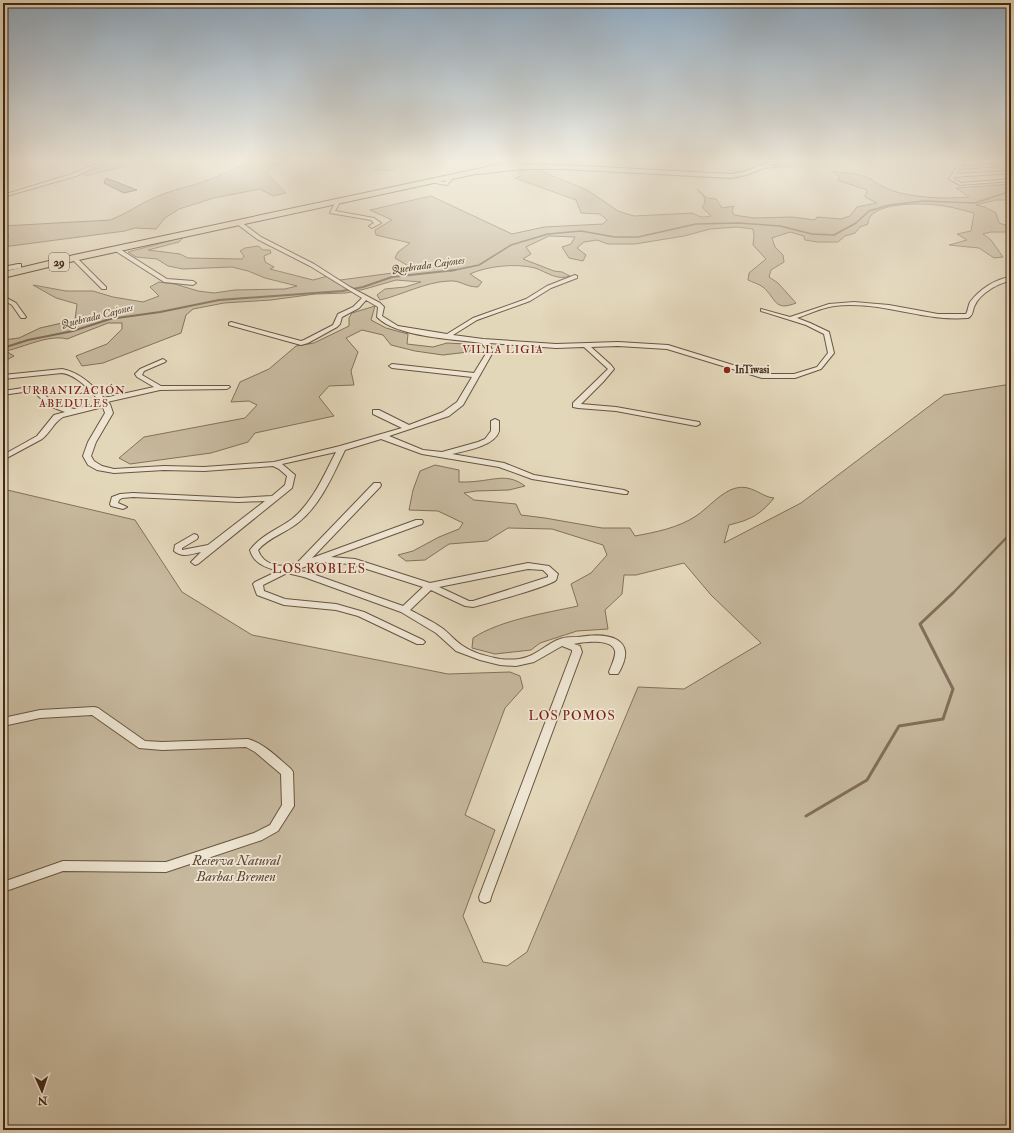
<svg xmlns="http://www.w3.org/2000/svg" width="1014" height="1133" viewBox="0 0 1014 1133" font-family="'IM FELL Double Pica',serif">
  <rect width="100%" height="100%" fill="#e3d7ba"/>
  <filter id="stains"><feTurbulence type="fractalNoise" baseFrequency=".005" numOctaves="4"/><feColorMatrix values="0 0 0 0 .2 0 0 0 0 .09 0 0 0 0 .02 0 0 0 .5 -.17"/></filter>
  <radialGradient id="worn" r=".72"><stop offset=".6" stop-color="#630" stop-opacity="0"/><stop offset="1" stop-color="#630" stop-opacity=".3"/></radialGradient>
  <g fill="#c7b99e" stroke="#84715b">
    <polygon points="126,162 141,162 85,176 84,172"/>
    <path d="M251,162H292L275,165L266,173L286,193L273,196L260,189L214,198L179,209L165,218L156,229L135,228L125,231L3,247V237L9,236L3,232V226L110,220C127,214 139,204 156,197C169,191 183,188 197,184C215,178 233,169 251,162Z"/>
    <polygon points="388,162 409,162 392,170 375,170 377,166"/>
    <path d="M529,169L538,170L587,190L618,211L634,216L693,213C699,217 704,218 711,216L702,207L705,203L704,197L697,189L707,198L716,199L722,208L734,206L732,211L734,215L754,218L792,217L815,220L817,217L841,219L850,216L857,207L877,203L865,197L867,190L837,180L840,178L832,171C843,173 856,173 866,177C874,180 882,187 893,191C916,198 945,199 969,197L956,188L1011,184V200H996L976,205L985,207L996,213L999,223L1011,227V232H991L983,234L991,240L1003,257L994,258L979,248L949,245L967,240L957,234L971,231L974,213C962,210 949,206 937,205C922,203 867,202 868,224L860,227L855,233L845,236L838,242H817L805,240L804,236L790,232L772,238L775,247L783,255L784,262L771,270L769,277L778,283L796,303C774,312 776,298 763,287C759,284 752,282 748,280L749,273L766,259L753,245L754,236L753,229L737,227L710,229L684,236L635,244H608L597,240L584,242L577,248L586,255L583,261L569,258L562,247L571,244L575,237L549,236L526,247L531,254L523,259L554,271L562,272L570,276C557,281 547,272 535,268C516,263 487,266 470,274L482,282L478,287C465,287 461,280 449,281C425,282 402,295 380,300L377,295L385,289L405,287L421,282L396,280L365,289L346,293L315,294L271,300L224,303L193,309L186,315L181,333L103,363L82,366L76,356L107,344L122,329V323H108L67,339C50,334 24,347 6,351L14,356L3,362V340L19,338L40,328L75,320L77,304L56,298L33,285L66,291H93L113,297L143,302L159,296L150,287L159,282L175,284L198,291L214,293L235,290L285,289L297,286L265,278L248,271L232,267L183,269L168,266L157,259L136,257L128,252L184,237L179,242L148,250L180,254L188,258L242,259L244,256L240,251L245,248L258,246L263,250H270L271,253L264,256L265,262L274,267L270,269L313,280L328,276L333,281L415,270L395,258L398,252L410,243L376,235L375,230L392,220L370,210L431,196L512,234L544,227L603,224L607,220L600,214L581,213L576,200L515,178L521,176L517,172Z"/>
    <polygon points="375,306 371,320 386,328 408,334 407,344 433,347 447,343 466,344 473,349 468,352 443,355 415,351 391,345 383,335 362,330 346,338 358,352 351,371 354,385 329,386 319,397 334,416 255,433 248,442 211,453 130,464 119,458 144,437 245,418 257,405 249,401 231,402 240,382 269,369 296,346 314,343 349,326 349,318 352,313"/>
    <path d="M1011,384V1130H3V489L135,520L182,592L252,635L448,674L510,672L520,676L523,688L505,708L465,815L495,830L463,916L483,962L507,966L527,952L638,687L684,689L761,643L711,595L684,563L636,575H624L622,594L605,610L608,629L577,631L540,643L531,650L495,654L472,648L473,638C500,620 546,613 578,606L571,584L591,573L607,555L603,545L552,529L508,528L487,541L449,544L425,560L406,561L398,555L413,551L439,537L459,529L463,523L438,511L409,510L413,490L420,471L435,465L459,470V482C466,482 472,482 479,481C497,479 509,474 525,486L509,490L476,491L464,493L474,500L516,504L521,515L545,518L602,528H630L635,536C656,532 678,528 696,516C707,509 722,491 736,488C752,484 761,497 774,498C760,515 750,520 729,525L724,543L801,503L944,395Z"/>
  </g>
  <g fill="none" stroke-linecap="round" stroke-linejoin="round">
    <polyline stroke="#816e58" stroke-width="1.5" points="450,271 479,265 511,245 548,234 581,231 615,237 638,237 696,224 738,223 780,226 812,234 834,235 856,223 869,211 889,205 923,201 975,203 1011,191"/>
    <polyline stroke="#816e58" stroke-width="2" points="3,348 28,340 73,331 110,319 160,312 219,300 342,291 363,287 392,277 455,270"/>
    <polyline stroke="#816e58" stroke-width="2.5" points="952,594 1011,533"/>
    <polyline stroke="#816e58" stroke-width="3" points="806,816 867,780 899,726 943,719 953,689 920,624 953,593"/>
  </g>
  <polygon fill="#95836c" stroke="#412918" points="106,178 137,190 124,193 104,183"/>
  <g fill="none" stroke-linecap="round" stroke-linejoin="round">
    <defs>
      <g id="street">
        <polygon points="101,162 107,162 76,176 3,197 3,195 72,174"/>
        <polygon points="814,162 834,162 764,168 762,167"/>
        <polygon points="960,162 964,162 961,167 1011,163 1011,165 959,169 956,174 1011,171 1011,173 954,177 954,179 961,183 1011,179 1011,181 960,185 949,179"/>
        <polygon points="449,177 453,178 447,185 429,182 431,181 445,182"/>
        <polygon points="336,201 340,202 335,211 374,218 381,223 372,228 369,226 374,223 371,220 330,213"/>
        <path d="M237,222H241L261,237L314,264L350,287L380,303L384,307L382,316L398,326L447,334L473,318L526,299L547,286L575,275L577,276V278L551,288L530,301L477,320L453,335L483,339L556,344L618,342L668,345L762,374H794L817,367L828,353L824,334L806,325L761,311V309L790,317L829,304L854,302L889,305L938,314H966C968,311 968,306 970,302C980,289 995,279 1011,277V281C999,282 980,294 975,305C972,310 974,315 968,318C923,322 880,300 834,306C821,308 809,314 797,318L810,323L829,332L834,353L821,369L795,378H762L667,349L618,346L591,347L611,365L614,369L603,382L581,404L616,407L699,422L700,424L696,426L616,411L578,408L573,407V403L608,369L584,347L556,348L489,343L493,352L463,405L449,416L389,436L423,450L442,452L478,442L485,439L491,431V421L495,419L499,421C499,424 499,428 499,431C495,446 465,451 452,454L504,463L534,475L624,490L628,492L627,494H624L532,479L499,467L422,454L381,439L345,450C333,475 321,504 299,522C286,533 269,537 258,550C264,567 283,568 297,563L374,483H380L381,485L380,487L312,558L416,520H422L423,522L422,524L331,557L355,559L430,583L528,563L549,566L558,574C557,575 557,579 556,580C551,586 485,604 473,607L465,606L431,590L410,610C421,616 432,621 442,628C449,633 455,641 463,646C473,653 489,657 500,659C509,660 519,660 527,657C539,653 548,643 560,639C565,637 572,637 578,637C607,632 640,637 618,674H610L609,672C611,666 616,657 615,651C612,638 583,642 574,644L580,646L582,652L491,897L490,901L485,903L480,901L479,897L572,652V650L562,646L534,662L516,666L500,665L480,660L456,651L436,633L401,612L304,577L287,573L263,585L264,591L285,599L336,604L364,612L423,640L425,642L423,644H417L358,616L336,610L284,605L257,595L253,584L255,582L278,571C265,567 254,564 250,550C261,535 277,530 292,519C313,502 324,475 336,452L282,464L295,475L292,488L198,564L195,565L191,562L201,552C191,554 182,558 174,551L175,545L194,534L197,535L198,537L197,539L182,548V550L208,545L265,501L238,502L133,497L122,498L119,500L118,503L127,507L123,509L111,506L110,504L112,497L120,494L133,493L238,498L272,496L285,485L287,476L279,469L273,466L204,471L164,470L114,473L97,470L88,465L83,456L88,442L105,413L103,407L63,417C54,422 50,433 42,439L3,460V455L37,436L54,415L65,412L49,406L35,393L23,392L3,395V391L23,388L39,390L54,403L74,409L101,403C91,391 77,375 62,373L3,379V375L62,369C79,372 93,385 104,398L154,387L137,377L135,374L140,369L163,359L166,361L165,362L144,371L142,375L161,386H229L230,387L227,389L160,390L107,402L110,404L113,413L96,442L91,456L94,461L102,466L114,469L164,466L204,467L274,462L340,446L402,428L373,414V410H379L409,425L443,412L457,402L472,377L392,368L389,366L392,364L474,373L487,352L485,347L481,343C454,339 396,337 377,317L378,307L366,300L359,308L342,317L340,324L337,327L308,343L301,345L229,325V323L231,322L301,341L304,340L333,325L338,314L353,307L362,298L310,266L257,239L237,224ZM318,562L351,564L423,587L403,606L310,573L296,570ZM528,569L543,570L548,575V577L473,601H469L439,587Z"/>
        <polygon points="114,248 118,248 167,279 193,281 196,283 193,285 164,282 114,250"/>
        <polygon points="72,257 76,257 106,287 106,289 102,289 72,259"/>
        <polygon points="3,296 16,303 26,317 25,318 21,318 12,305 3,300"/>
        <path d="M94,707L98,708L145,741L162,742L248,739C265,744 278,758 291,769L293,772L294,806L278,831L262,840L166,872L63,871L3,892V882L63,861L166,862L254,833L270,825L282,805L281,774L255,752L246,747L162,750L139,748L92,715L40,718L3,726V718L40,710Z"/>
      </g>
      <g id="secondary">
        <polygon points="770,162 779,162 746,175 731,178 563,169 522,169 478,174 475,172 478,170 522,165 563,165 731,174 743,172"/>
        <polygon points="18,264 21,264 21,268 3,271 3,267"/>
      </g>
      <polygon id="highway" points="510,162 526,162 522,164 74,261 3,278 3,272 74,255"/>
    </defs>
    <use href="#street" stroke="#6a5440" stroke-width="2"/>
    <use href="#secondary" stroke="#412918" stroke-width="2"/>
    <use href="#highway" stroke="#412918" stroke-width="2"/>
    <use href="#street" fill="#ede5d2" fill-rule="evenodd"/>
    <use href="#secondary" fill="#ede5d2" fill-rule="evenodd"/>
    <use href="#highway" fill="#e3d7ba" fill-rule="evenodd"/>
  </g>
  <linearGradient id="sky" x2="0" y2="1"><stop stop-color="#90aac0"/><stop offset="0.5" stop-color="#f2ede0"/><stop offset="1" stop-color="#f2ede0" stop-opacity="0"/></linearGradient>
  <rect width="1014" height="321" fill="url(#sky)"/>
  <circle fill="#8f2418" stroke="#ede5d2" stroke-width="1.5" cx="727" cy="370" r="4"/>
  <g text-anchor="middle" dominant-baseline="central" stroke-width="3.5" stroke-linejoin="round" paint-order="stroke">
    <g font-size="10" font-weight="bold" fill="#412918" stroke="#ede5d2" text-anchor="start">
      <text x="735" y="370">InTiwasi</text>
    </g>
    <rect fill="#ede5d2" stroke="#756150" stroke-width="1" x="49" y="253" width="20" height="18" rx="3"/>
    <g font-size="11" font-weight="bold" fill="#412918">
      <text x="59" y="262">29</text>
    </g>
    <g font-size="11" font-style="italic" fill="#5c4633" stroke="#ede5d2">
      <text transform="translate(428 265) rotate(-8)">Quebrada Cajones</text>
      <text transform="translate(97 316) rotate(-14)">Quebrada Cajones</text>
    </g>
    <g font-size="11" letter-spacing="1" fill="#7a1f14" stroke="#ede5d2">
      <text x="503" y="349">VILLA LIGIA</text>
      <text x="74" y="390">URBANIZACIÓN<tspan x="74" dy="13">ABEDULES</tspan></text>
    </g>
    <g font-size="13" letter-spacing="1" fill="#7a1f14" stroke="#ede5d2">
      <text x="319" y="569">LOS ROBLES</text>
      <text x="572" y="716">LOS POMOS</text>
    </g>
    <g font-size="14" font-style="italic" fill="#5c4633" stroke="#ede5d2">
      <text x="236" y="860">Reserva Natural<tspan x="236" dy="16">Barbas Bremen</tspan></text>
    </g>
  </g>
  <rect width="1014" height="1133" fill="none" stroke="#e3d7ba" stroke-width="16"/>
  <rect x="4" y="4" width="1006" height="1125" fill="none" stroke="#412918" stroke-width="2"/>
  <rect x="8" y="8" width="998" height="1117" fill="none" stroke="#412918"/>
  <g transform="translate(42 1091) rotate(177)" stroke="#ede5d2" stroke-width="3" paint-order="stroke">
  <path d="M0-3L7 15L0 10L-7 15Z" fill="#412918"/>
  <text y="-6" font-size="11" font-weight="bold" text-anchor="middle" fill="#412918">N</text>
  </g>
  <rect width="100%" height="100%" filter="url(#stains)"/>
  <rect width="100%" height="100%" fill="url(#worn)"/>
</svg>
